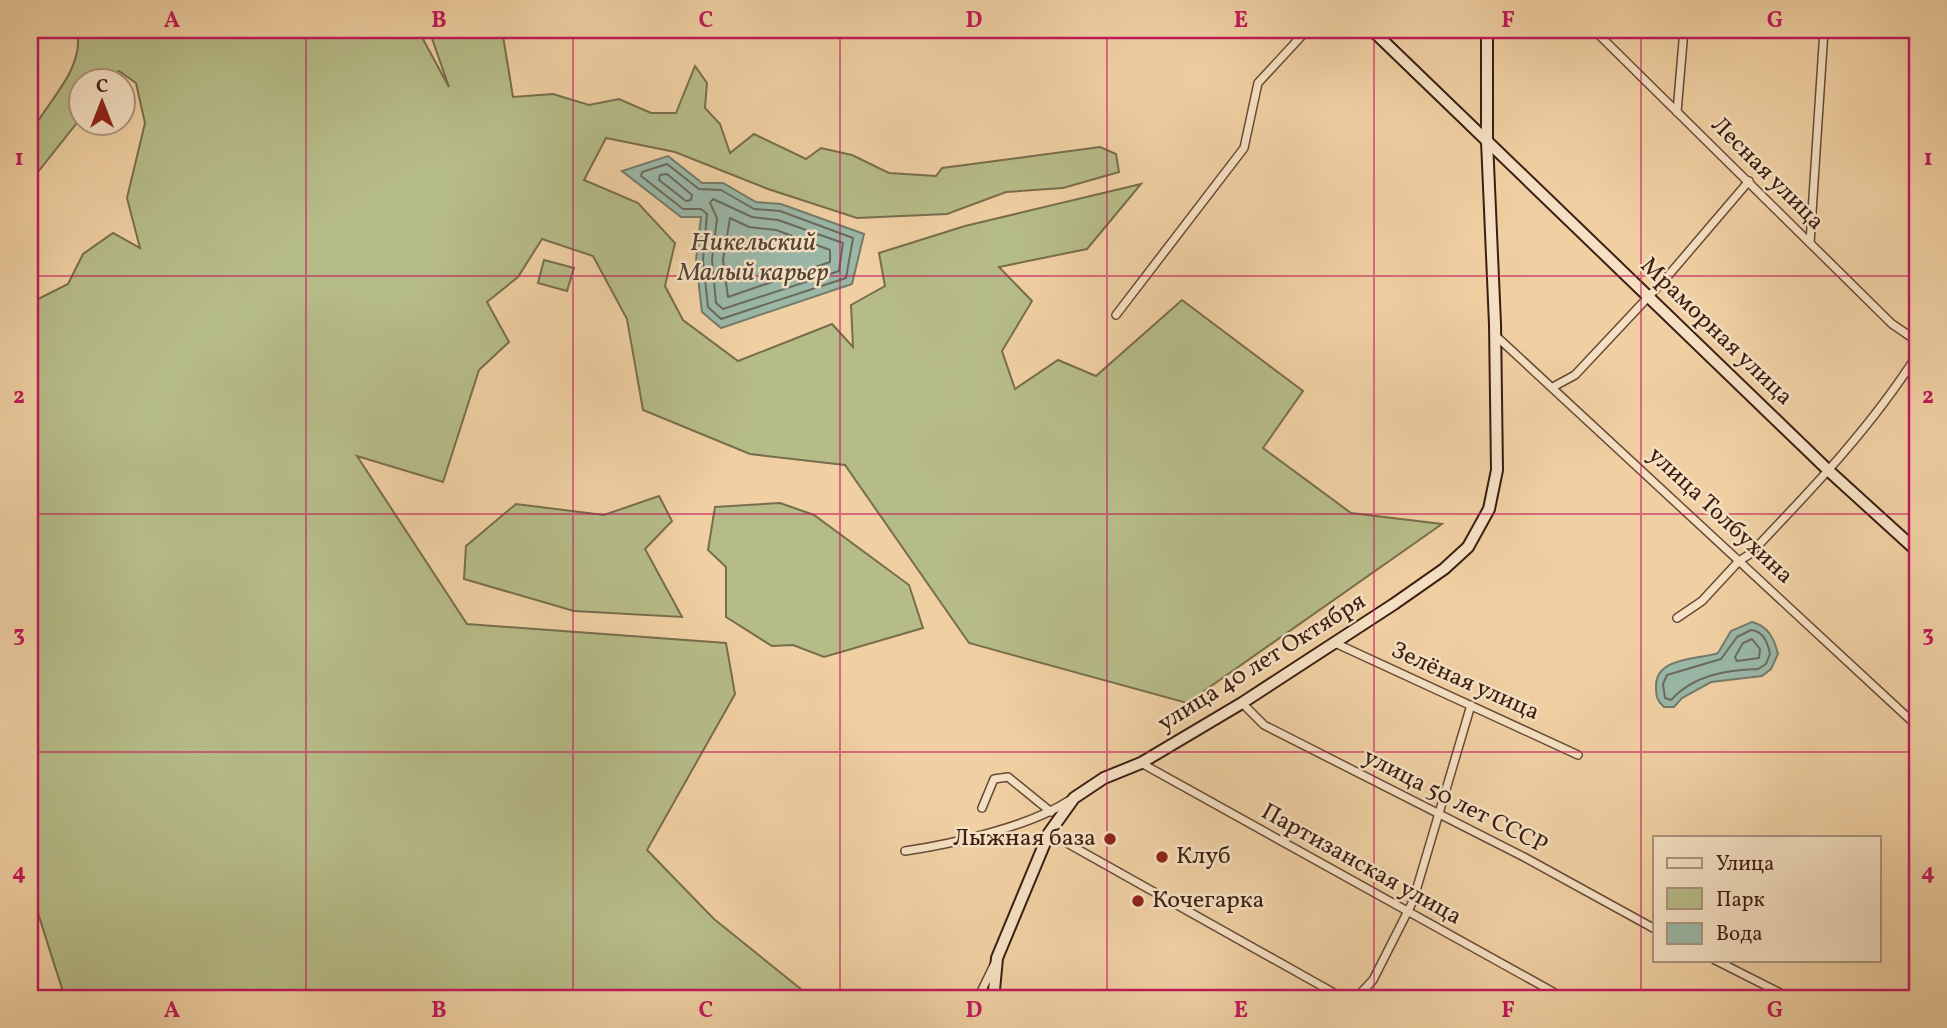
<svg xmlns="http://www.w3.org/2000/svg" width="1947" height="1028" viewBox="0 0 1947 1028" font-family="Vollkorn,serif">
  <rect width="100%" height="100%" fill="#f0d0a3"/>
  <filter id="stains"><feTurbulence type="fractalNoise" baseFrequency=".00286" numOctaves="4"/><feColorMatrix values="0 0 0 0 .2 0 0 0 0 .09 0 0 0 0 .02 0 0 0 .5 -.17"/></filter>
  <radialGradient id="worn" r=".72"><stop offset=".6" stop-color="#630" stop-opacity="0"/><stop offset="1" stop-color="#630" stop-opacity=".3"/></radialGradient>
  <g fill="#b6bc88" stroke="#786d4c" stroke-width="2">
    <path d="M77,30H293L299,34L320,30H418L449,87L429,30H502L513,97L553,94L589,105L619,99L651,113H676L695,66L707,83L705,108L720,124L730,153L754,134L806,159L821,148L852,155L889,173L936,176L942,168L1100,147L1116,154L1119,172L1063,188L1006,192L947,214L857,218L768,189L675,152L606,138L584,180L638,203L675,243L665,286L683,320L738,361L832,324L853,347L851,305L885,286L879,253L965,226L1141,184L1087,249L999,267L1032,301L1002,351L1015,389L1058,360L1096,376L1182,300L1303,391L1263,448L1351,513L1442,524L1187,703L969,643L845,465L750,454L643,410L627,319L593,256L542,239L518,277L487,302L509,342L479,370L443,482L357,456L467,624L726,643L735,694L647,850L714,919L812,998H65L30,888V303L68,284L83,254L113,233L140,248L127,198L145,123L136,83L119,71L111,80H80V119L30,182C30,168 26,145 31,133C47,101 85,70 77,30Z"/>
    <polygon points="544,260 574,268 567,291 538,283"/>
    <polygon points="659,496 672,521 645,549 682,617 574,611 464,579 466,546 516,504 604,515"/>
    <polygon points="780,503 814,515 909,585 923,628 824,657 793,645 772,646 726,617 726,567 708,550 715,507"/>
  </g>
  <g fill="#9ab7a7" stroke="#747a6b" stroke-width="2">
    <polygon points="668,156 702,183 723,183 756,202 781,204 864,234 852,284 721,328 702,312 696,260 701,217 681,217 622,171"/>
    <path d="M1752,622C1768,626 1774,638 1778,654L1771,669L1762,676L1711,682L1682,698L1674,707H1664C1657,701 1656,696 1656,687C1655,657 1697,660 1718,653L1731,631Z"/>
  </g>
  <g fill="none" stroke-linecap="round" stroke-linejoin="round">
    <g stroke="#6a6a5c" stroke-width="2">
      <polygon points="667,164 699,189 721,190 754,209 780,211 853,238 846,278 721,319 708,307 703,260 707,214 701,209 683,209 641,176 642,172"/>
      <polygon points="667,174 692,195 691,200 686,201 659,180 660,175"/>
      <polygon points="713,199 752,217 778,220 843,243 839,271 723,309 716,303 712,260 717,218 710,203"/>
      <polygon points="730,218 749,227 776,230 830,250 830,262 728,297 723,260"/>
      <path d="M1751,630C1763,631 1768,643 1770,654L1766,664L1758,669C1727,670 1693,675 1671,700L1665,698L1663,684L1667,675L1721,659L1737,637Z"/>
      <polygon points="1752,639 1760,649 1759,658 1737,661 1735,657 1743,643"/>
    </g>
    <defs>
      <g id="street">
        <polyline points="1594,30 1892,324 1917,341"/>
        <polyline points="1677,112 1684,30"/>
        <polyline points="1810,243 1824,30"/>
        <polyline points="1116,315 1244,148 1258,83 1307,30"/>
        <polyline points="1496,336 1917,726"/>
        <polyline points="1553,387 1575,375 1667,277 1749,181"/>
        <path d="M1677,618L1702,601L1739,561L1750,554C1810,491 1870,429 1917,355"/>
        <polyline points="1335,643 1578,755"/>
        <polyline points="1242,703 1264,725 1524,857 1655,929"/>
        <polyline points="1141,763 1564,998"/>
        <polyline points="982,808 994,779 1008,777 1051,812"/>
        <polyline points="1049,833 1343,998"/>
        <path d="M905,851C953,844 1031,826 1070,800"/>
        <polyline points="1715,960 1790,998"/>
        <polyline points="978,998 994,965"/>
        <polyline points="1356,998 1373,980 1413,901 1471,705"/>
      </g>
      <g id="secondary">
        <polyline points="1372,30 1829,471 1917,551"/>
        <polyline points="998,998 994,990 997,958 1049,833 1074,798 1104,778 1141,763 1242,703 1394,604 1444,569 1468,547 1489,509 1497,470 1495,324 1487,141 1487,30"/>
      </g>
    </defs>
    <use href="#street" stroke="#684a36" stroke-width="10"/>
    <use href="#secondary" stroke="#3b1e11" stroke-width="14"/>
    <use href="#street" stroke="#f5e0c3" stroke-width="7"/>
    <use href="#secondary" stroke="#f5e0c3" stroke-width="10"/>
  </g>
  <path fill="none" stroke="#c2185b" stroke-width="2" stroke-opacity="0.55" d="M306,30V998M573,30V998M840,30V998M1107,30V998M1374,30V998M1641,30V998M30,276H1917M30,514H1917M30,752H1917"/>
  <g fill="#8f2418" stroke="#f5e0c3" stroke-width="2.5">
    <circle cx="1110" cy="839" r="7"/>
    <circle cx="1162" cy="857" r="7"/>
    <circle cx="1138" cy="901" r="7"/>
  </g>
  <g text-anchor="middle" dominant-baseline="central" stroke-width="5" stroke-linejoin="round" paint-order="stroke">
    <g font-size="24" fill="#3b1e11" stroke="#f5e0c3">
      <text transform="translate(1767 174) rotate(45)">Лесная улица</text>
      <text transform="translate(1716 332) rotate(44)">Мраморная улица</text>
      <text transform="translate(1720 516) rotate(43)">улица Толбухина</text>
      <text transform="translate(1262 663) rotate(-32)">улица 40 лет Октября</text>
      <text transform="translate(1465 682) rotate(24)">Зелёная улица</text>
      <text transform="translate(1455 802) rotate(27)">улица 50 лет СССР</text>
      <text transform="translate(1361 865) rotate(29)">Партизанская улица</text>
    </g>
    <g font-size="24" fill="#3b1e11" stroke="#f5e0c3" text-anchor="start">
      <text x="1096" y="839" text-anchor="end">Лыжная база</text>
      <text x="1176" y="857">Клуб</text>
      <text x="1152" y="901">Кочегарка</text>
    </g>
    <g font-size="26" font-style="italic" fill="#534436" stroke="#f5e0c3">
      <text x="753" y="243">Никельский<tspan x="753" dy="30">Малый карьер</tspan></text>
    </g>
  </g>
  <rect width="1947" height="1028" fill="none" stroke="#f0d0a3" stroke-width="77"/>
  <rect x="1653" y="836" width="228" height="126" fill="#f5e0c3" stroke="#ab927c" stroke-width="2"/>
  <rect x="1667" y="858" width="35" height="10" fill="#f5e0c3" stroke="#ab927c" stroke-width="2"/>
  <text x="1716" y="870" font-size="21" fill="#3b1e11">Улица</text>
  <rect x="1667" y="888" width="35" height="21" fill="#b6bc88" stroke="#ab927c" stroke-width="2"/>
  <text x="1716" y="906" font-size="21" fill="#3b1e11">Парк</text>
  <rect x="1667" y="923" width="35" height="21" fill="#9ab7a7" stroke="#ab927c" stroke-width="2"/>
  <text x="1716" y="940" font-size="21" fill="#3b1e11">Вода</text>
  <g transform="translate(102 102)"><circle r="33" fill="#f5e0c3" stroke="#ab927c" stroke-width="2"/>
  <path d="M0-5L12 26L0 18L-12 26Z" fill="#8f2418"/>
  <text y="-10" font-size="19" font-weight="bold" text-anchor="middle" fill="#3b1e11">С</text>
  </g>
  <rect x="38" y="38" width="1871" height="952" fill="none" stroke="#c2185b" stroke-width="2.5"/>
  <g font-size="23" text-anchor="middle" font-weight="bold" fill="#c2185b">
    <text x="172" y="27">A</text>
    <text x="439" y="27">B</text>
    <text x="706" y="27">C</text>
    <text x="974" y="27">D</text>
    <text x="1241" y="27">E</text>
    <text x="1508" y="27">F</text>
    <text x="1775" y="27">G</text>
    <text x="19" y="165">1</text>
    <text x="1928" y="165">1</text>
    <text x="19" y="403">2</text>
    <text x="1928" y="403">2</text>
    <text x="19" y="641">3</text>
    <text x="1928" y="641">3</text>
    <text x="19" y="879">4</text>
    <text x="1928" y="879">4</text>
    <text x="172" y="1017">A</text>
    <text x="439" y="1017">B</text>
    <text x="706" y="1017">C</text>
    <text x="974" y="1017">D</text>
    <text x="1241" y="1017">E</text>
    <text x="1508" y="1017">F</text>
    <text x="1775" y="1017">G</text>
  </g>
  <rect width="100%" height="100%" filter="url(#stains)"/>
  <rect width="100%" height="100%" fill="url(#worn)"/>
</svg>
